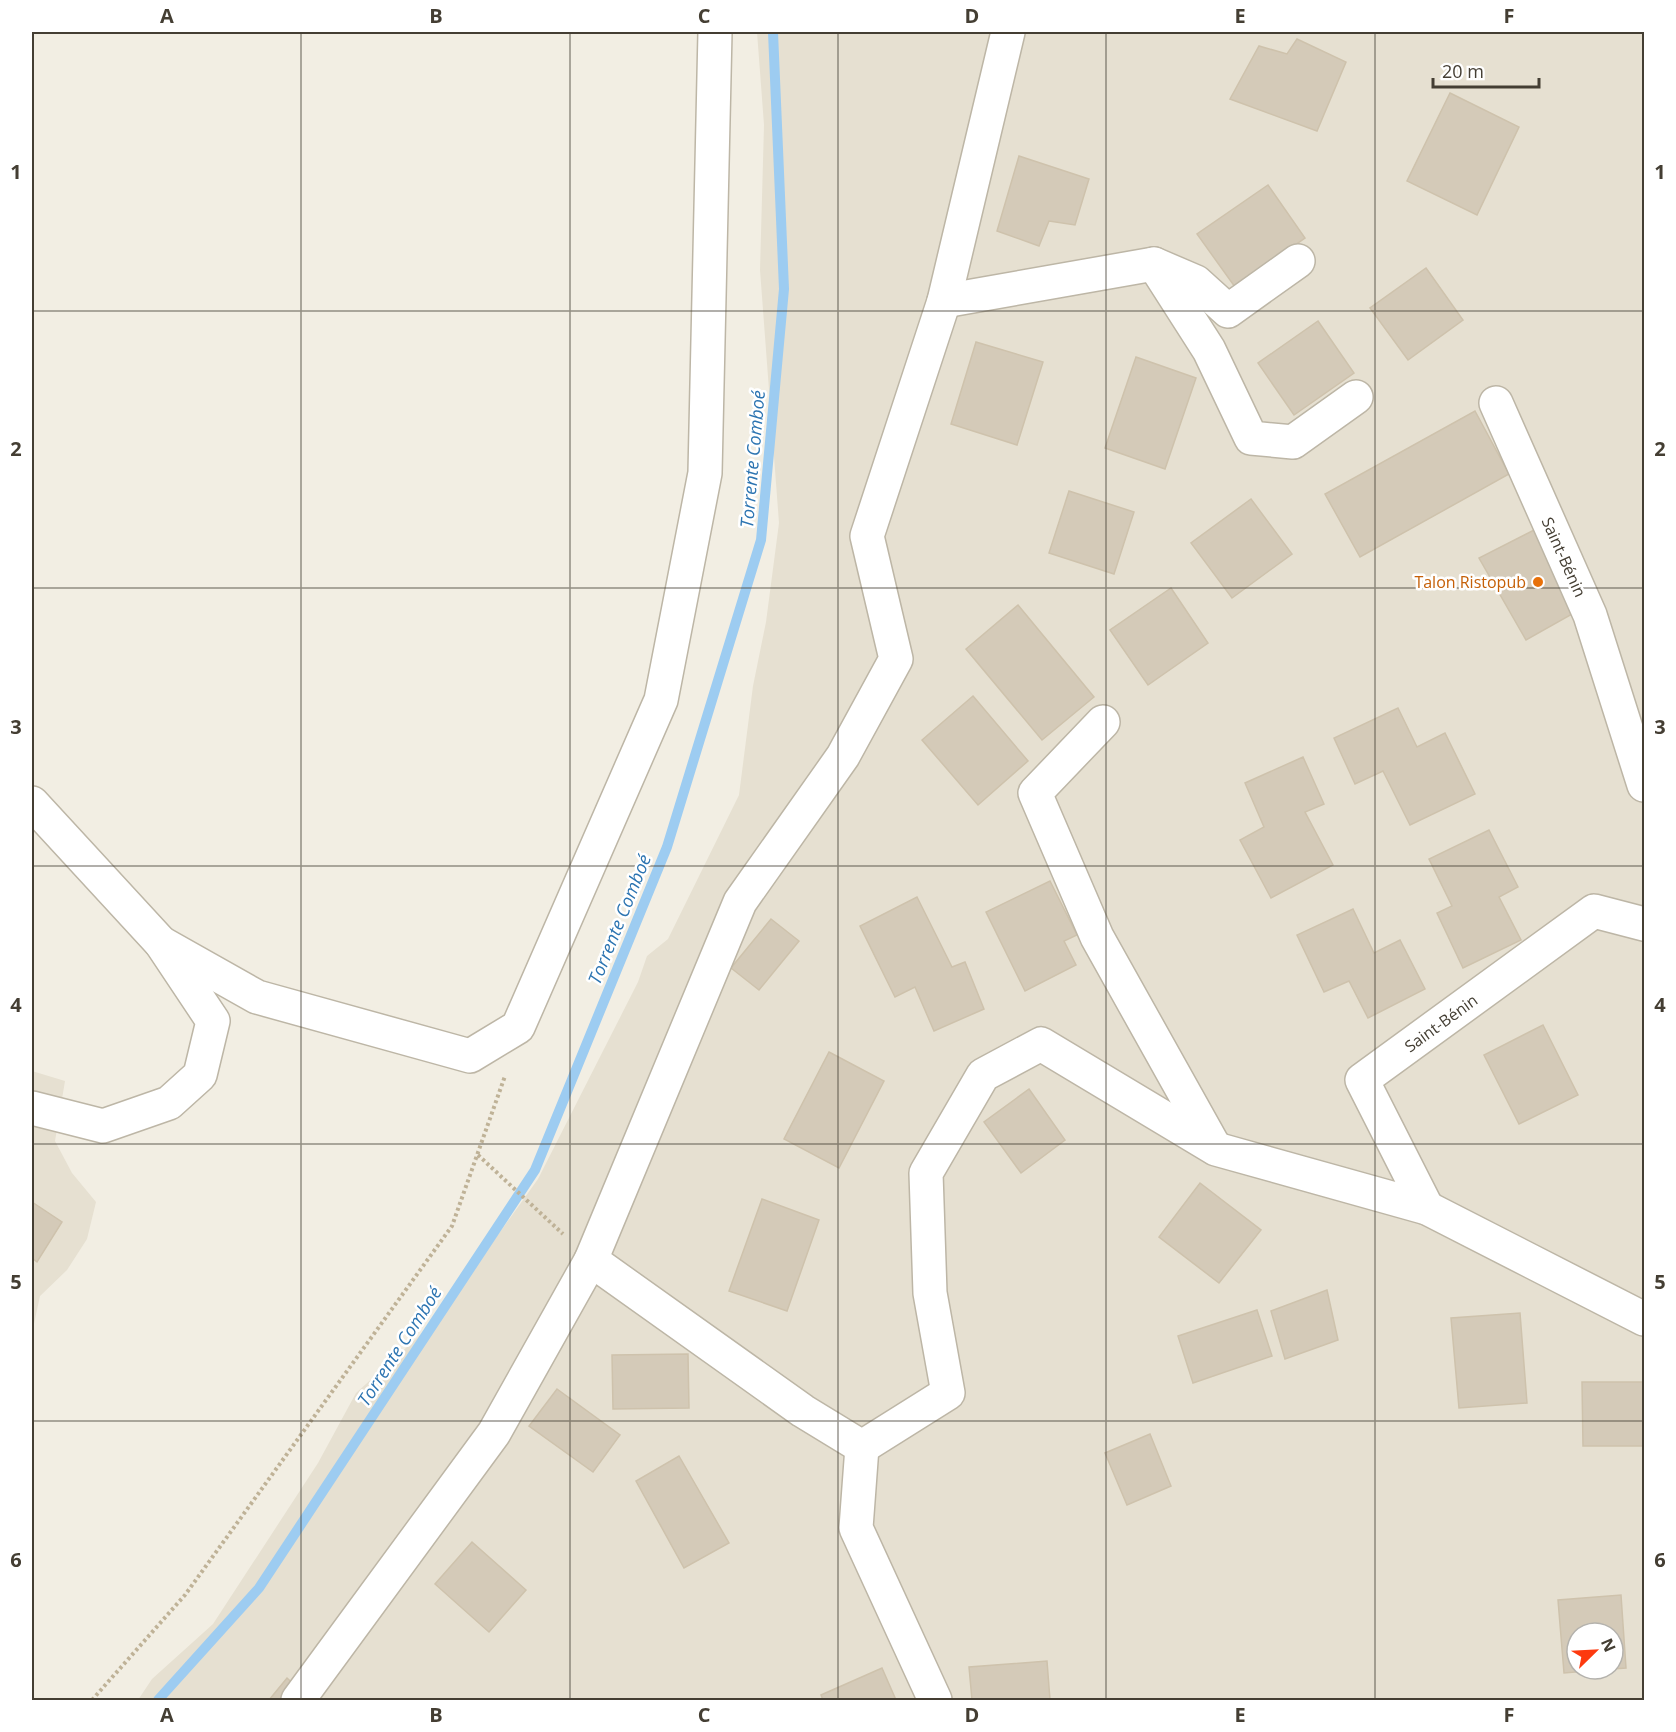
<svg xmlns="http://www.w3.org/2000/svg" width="1676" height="1732" viewBox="0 0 1676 1732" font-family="'Open Sans',sans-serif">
  <rect width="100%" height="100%" fill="#f2eee3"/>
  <g fill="#e6e0d1" fill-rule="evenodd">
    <path d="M757,32H1644V1700H138L152,1679L213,1624L318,1463L356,1393L437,1320L538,1179L638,982L647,956L668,939L739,795L753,686L766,622L779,523L760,270L764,125ZM1577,1633H1613V1669H1577Z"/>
    <polygon points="32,1071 65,1081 55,1141 72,1173 96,1202 87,1239 67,1270 40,1296 32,1333"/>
  </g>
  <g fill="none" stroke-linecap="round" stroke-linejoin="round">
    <polyline stroke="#9dccf1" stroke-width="10" points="158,1700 259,1588 535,1170 667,847 761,540 784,289 773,32"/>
  </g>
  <g fill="#d4cab8" stroke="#cec2ac" stroke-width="1.5">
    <polygon points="1297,39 1346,62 1317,131 1230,99 1259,46 1287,54"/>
    <polygon points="1450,93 1519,127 1477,215 1407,181"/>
    <polygon points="1019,156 1089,179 1075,225 1049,221 1039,246 997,231"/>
    <polygon points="1268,185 1305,238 1235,287 1197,234"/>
    <polygon points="1426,268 1463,320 1408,360 1370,308"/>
    <polygon points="1318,321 1354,373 1294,415 1258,363"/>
    <polygon points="976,342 1043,362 1017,445 951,424"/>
    <polygon points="1136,357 1196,378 1165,469 1105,448"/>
    <polygon points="1475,411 1509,474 1360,557 1325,494"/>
    <polygon points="1069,491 1134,512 1114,574 1049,553"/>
    <polygon points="1251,499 1292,554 1232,598 1191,543"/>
    <polygon points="1538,528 1574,613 1526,640 1479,558"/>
    <polygon points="1171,588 1208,643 1148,685 1110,630"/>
    <polygon points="1018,605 1094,697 1042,740 966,649"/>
    <polygon points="973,696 1028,761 978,805 922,740"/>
    <polygon points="1398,708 1417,747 1445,733 1475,794 1410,825 1383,771 1355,784 1334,738"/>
    <polygon points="1303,757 1324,804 1305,812 1333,865 1271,898 1240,840 1264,827 1245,783"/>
    <polygon points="1489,830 1518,887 1499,897 1521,940 1463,968 1437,913 1452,906 1429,859"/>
    <polygon points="1050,881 1077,935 1064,941 1076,965 1025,991 986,912"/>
    <polygon points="917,897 952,967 965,962 984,1009 934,1031 915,987 895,997 860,926"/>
    <polygon points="1353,909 1374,953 1400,940 1425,989 1368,1018 1349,981 1324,992 1297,935"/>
    <polygon points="771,919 799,941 759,990 731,968"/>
    <polygon points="1543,1025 1578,1095 1519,1124 1484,1055"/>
    <polygon points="829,1052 884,1081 839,1168 784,1139"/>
    <polygon points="1029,1089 1065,1140 1021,1173 984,1122"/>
    <polygon points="1200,1183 1261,1230 1219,1283 1159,1237"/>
    <polygon points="762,1199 819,1220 787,1311 729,1291"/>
    <polygon points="32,1202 62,1222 37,1262 32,1258"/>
    <polygon points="1327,1290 1338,1340 1285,1359 1271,1311"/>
    <polygon points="1257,1310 1272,1356 1193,1383 1178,1336"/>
    <polygon points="1520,1313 1527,1403 1459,1408 1451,1318"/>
    <polygon points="688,1354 689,1408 613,1409 612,1355"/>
    <polygon points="1582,1382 1644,1382 1644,1446 1583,1446"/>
    <polygon points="557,1389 620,1435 593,1472 529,1426"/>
    <polygon points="1150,1434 1171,1486 1127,1505 1105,1453"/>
    <polygon points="679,1456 729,1543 684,1568 636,1481"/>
    <polygon points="472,1542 526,1590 489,1632 435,1584"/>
    <polygon points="1621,1595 1626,1668 1613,1669 1613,1633 1577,1633 1577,1669 1611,1669 1564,1673 1558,1600"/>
    <polygon points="1047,1661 1050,1700 972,1700 969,1667"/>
    <polygon points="882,1668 896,1700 823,1700 821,1695"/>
    <polygon points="287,1678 299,1689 291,1700 269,1700"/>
  </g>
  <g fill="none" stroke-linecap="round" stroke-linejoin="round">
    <defs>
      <g id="minor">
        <polyline points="1154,264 1209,350 1251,438 1293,442 1356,397"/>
        <polyline points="944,301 1154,264 1196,282 1228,311 1298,261"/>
        <polyline points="1496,403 1590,615 1644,785"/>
        <polyline points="1103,722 1035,793 1097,937 1215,1148"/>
        <polyline points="32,803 161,943 213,1021 200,1075 169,1103 103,1126 32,1108"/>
        <polyline points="161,943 257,997 470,1056 518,1027 661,700 705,473 715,32"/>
        <polyline points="1427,1208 1362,1080 1594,911 1644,924"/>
        <polyline points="591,1260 803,1411 862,1447 948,1393 930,1293 926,1173 983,1075 1041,1044 1216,1149 1427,1208 1644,1319"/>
        <polyline points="862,1447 856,1528 935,1700"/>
        <polyline points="298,1700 494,1433 591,1260 740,902 843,756 896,659 867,536 944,301 1008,32"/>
      </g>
    </defs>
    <use href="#minor" stroke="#bdb6a6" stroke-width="36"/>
    <g stroke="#bfb297" stroke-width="4" stroke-dasharray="3 3" stroke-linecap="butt">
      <polyline points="478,1155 563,1234"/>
      <polyline points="92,1700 185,1595 452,1226 505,1076"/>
    </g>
    <use href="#minor" stroke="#fff" stroke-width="33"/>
  </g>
  <path fill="none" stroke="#443e33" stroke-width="1.5" stroke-opacity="0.55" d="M301,32V1700M570,32V1700M838,32V1700M1106,32V1700M1375,32V1700M32,311H1644M32,588H1644M32,866H1644M32,1144H1644M32,1421H1644"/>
  <circle fill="#e8710a" stroke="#fff" stroke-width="2" cx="1538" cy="582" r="6"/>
  <g text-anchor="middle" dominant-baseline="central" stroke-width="5" stroke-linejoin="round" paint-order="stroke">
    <g font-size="16" fill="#443e33" stroke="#fff">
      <text transform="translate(1564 557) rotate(66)">Saint-Bénin</text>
      <text transform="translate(1441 1023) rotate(-36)">Saint-Bénin</text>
    </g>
    <g font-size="16" fill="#c56008" stroke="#fff" text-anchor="end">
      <text x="1526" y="582">Talon Ristopub</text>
    </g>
    <g font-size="18" font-style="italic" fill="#2c74b1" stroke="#fff">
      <text transform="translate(752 459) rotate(-85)">Torrente Comboé</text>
      <text transform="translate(619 919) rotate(-68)">Torrente Comboé</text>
      <text transform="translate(399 1346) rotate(-57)">Torrente Comboé</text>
    </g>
  </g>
  <rect width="1676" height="1732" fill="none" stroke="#ffffff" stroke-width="66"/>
  <g transform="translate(1595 1651) rotate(66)"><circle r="28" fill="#ffffff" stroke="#b4b2ad" stroke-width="1.5"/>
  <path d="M0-4.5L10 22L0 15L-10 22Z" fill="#fd3a0f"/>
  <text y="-9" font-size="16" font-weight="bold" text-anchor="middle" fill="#443e33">N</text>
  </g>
  <path d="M1433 78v9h106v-9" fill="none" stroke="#443e33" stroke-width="3"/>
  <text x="1442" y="78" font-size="18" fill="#443e33" stroke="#ffffff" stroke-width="4.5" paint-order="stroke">20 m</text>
  <rect x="33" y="33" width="1610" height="1666" fill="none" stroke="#443e33" stroke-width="2"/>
  <g font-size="20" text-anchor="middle" font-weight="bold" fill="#443e33">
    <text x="167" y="23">A</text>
    <text x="436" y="23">B</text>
    <text x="704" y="23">C</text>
    <text x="972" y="23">D</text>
    <text x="1240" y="23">E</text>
    <text x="1509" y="23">F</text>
    <text x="16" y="179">1</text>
    <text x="1660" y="179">1</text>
    <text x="16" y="456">2</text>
    <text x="1660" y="456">2</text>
    <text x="16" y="734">3</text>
    <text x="1660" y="734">3</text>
    <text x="16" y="1012">4</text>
    <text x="1660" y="1012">4</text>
    <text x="16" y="1289">5</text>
    <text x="1660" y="1289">5</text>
    <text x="16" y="1567">6</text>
    <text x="1660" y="1567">6</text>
    <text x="167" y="1722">A</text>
    <text x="436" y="1722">B</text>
    <text x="704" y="1722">C</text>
    <text x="972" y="1722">D</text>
    <text x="1240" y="1722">E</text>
    <text x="1509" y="1722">F</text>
  </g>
</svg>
